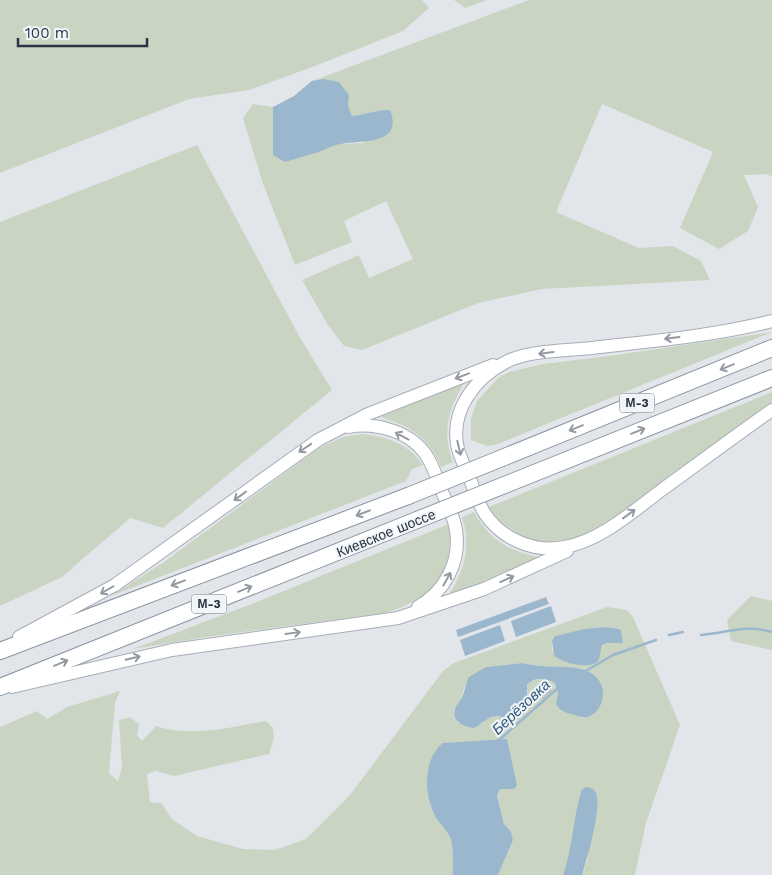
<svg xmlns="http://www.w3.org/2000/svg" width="772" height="875" viewBox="0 0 772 875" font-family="'Work Sans',sans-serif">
  <rect width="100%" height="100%" fill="#e2e6eb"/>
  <g fill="#c9d5c2" fill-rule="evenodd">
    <polygon points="0,0 422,0 429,8 403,31 315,66 249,90 189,99 0,173"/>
    <polygon points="454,0 488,0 465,8"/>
    <polygon points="529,0 772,0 772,177 767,174 744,175 758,207 748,231 719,249 680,228 713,152 602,104 556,212 639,248 673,246 701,261 710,280 542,289 478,303 362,350 344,346 328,325 302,280 359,255 369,278 413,259 386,201 344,221 352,242 295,265 263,184 243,118 253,104 273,107 273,155 341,144 364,143 378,110 365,115 352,116 348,106 349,95 294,96 312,81"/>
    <polygon points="197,145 299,336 332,390 163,528 130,518 62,577 0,606 0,222"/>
    <polygon points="772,332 495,445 487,446 471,440 471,419 477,401 498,378 509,372 543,364 609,356"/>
    <path d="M464,383C448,410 442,432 453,462L441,467C429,437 410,426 380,417Z"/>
    <path d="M772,392V402C731,430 692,461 652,490C625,510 595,537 560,542C532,546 504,530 489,507Z"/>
    <path d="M361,434C386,436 409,444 423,465L412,469L406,481L111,596L164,562L319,448L343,437Z"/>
    <path d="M474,512C490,540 507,550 538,557L535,560L487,582L450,593C465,570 471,543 462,517Z"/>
    <path d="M449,524C455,575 431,600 384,613L206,637L133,649L259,601Z"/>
    <polygon points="751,596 772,601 772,650 731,641 727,620"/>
    <path d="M607,607L627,610L633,617L680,725L646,823L635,875H582L588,858L574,831L568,861L563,875H498L513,840L511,832L504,824L497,796L500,789L517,785L507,739L427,774L431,808L437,820L449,834L452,844L453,875H0V727L37,711L47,719L67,707L120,691L115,703L109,773L118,781L122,767L119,720L130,717L139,724L137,735L142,741L156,726C191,738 231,727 266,721L273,728L274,738L269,754L174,776L156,771L147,774L150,802L161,803L172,819L197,836L243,849L275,850L306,839L350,795L443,671L454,663ZM605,627L619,629L622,643H607L601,645L600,655L552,651V641L555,636L584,629ZM523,663C530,664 536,666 543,666C569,668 607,663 601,702L586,717L562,711L559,708C557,700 559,691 555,683C547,678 536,678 528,683L527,688L530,702L512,720L498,716L491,717L481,724L458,723L455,717L454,710L461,698L466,683L486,667ZM546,683L553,691L543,700L536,691Z"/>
  </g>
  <g fill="#9bb7cd">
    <path d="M324,79L339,82L349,95L348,106L352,116C366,115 377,109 390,110C404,146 360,140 341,144C333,145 326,149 319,152C307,155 296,159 285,162L273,155V107L294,96L312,81Z"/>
    <polygon points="546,597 549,604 458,637 456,630"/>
    <polygon points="551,606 556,622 516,637 511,621"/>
    <polygon points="500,625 505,641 465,656 460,640"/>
    <path d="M605,627L619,629L621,631L623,643H607L602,645C600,650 601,656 598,661C590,670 560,663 554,655L552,641L555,636L584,629Z"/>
    <path d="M523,663C529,664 536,666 542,666C560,668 589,663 600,682C607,694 601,714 587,717C582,718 576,715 571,714C564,712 560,711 556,704L558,693L555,683C546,678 533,677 527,685C527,705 534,704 516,720L498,716L491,717L474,728C465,727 451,722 455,709C456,705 461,700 463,695C465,689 466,683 469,677L486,667Z"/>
    <path d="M507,739L517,785L514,789H500L497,796L504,824L511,832L513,840L498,875H453C452,863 454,848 450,837C447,830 440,824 436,818C424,796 422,760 443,743Z"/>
    <path d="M587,787C593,788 596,791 597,797C600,813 587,859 582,875H563C573,847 573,817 582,789Z"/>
  </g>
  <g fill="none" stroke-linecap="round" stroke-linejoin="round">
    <g stroke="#9bb7cd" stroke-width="2.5">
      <polyline points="669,635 683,632"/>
      <path d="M701,635C727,633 746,624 772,632"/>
      <polyline points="584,672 613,655 656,640"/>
      <polyline points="499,740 558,688"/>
    </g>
  </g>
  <polygon fill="#b9c0c9" points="546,683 553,691 543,700 535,692"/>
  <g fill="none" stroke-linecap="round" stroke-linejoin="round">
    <defs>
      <g id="secondary">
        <path d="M772,321C713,336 652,341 592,348C566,351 529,350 506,362C475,378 449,411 458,449C461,460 467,471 471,482C475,492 479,505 485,514C503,540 535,553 565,547C600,541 635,510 663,489C699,463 735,436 772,410"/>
        <path d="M348,427C373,422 407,430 424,452C433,464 438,480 443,494C448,505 454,517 456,530C461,562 445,591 418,607"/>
        <polyline points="19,637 115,585 318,440 368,414 493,365"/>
        <polyline points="12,687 172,650 398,618 484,589 567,551"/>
      </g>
      <g id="highway">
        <polyline points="502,458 772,348"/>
        <polyline points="512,482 772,378"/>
        <polyline points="0,651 408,496"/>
        <polyline points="0,687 417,520"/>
      </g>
    </defs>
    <use href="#secondary" stroke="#a7adb6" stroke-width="14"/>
    <use href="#highway" stroke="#8895a2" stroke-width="18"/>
    <use href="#secondary" stroke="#fff" stroke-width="12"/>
    <use href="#highway" stroke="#fff" stroke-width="16"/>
    <defs>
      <g id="highway-bridge">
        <polyline points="408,496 502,458"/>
        <polyline points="417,520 512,482"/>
      </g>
    </defs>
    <use href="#highway-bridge" stroke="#8895a2" stroke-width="18" stroke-linecap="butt"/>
    <use href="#highway-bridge" stroke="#fff" stroke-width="16"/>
  </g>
  <defs><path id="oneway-shaft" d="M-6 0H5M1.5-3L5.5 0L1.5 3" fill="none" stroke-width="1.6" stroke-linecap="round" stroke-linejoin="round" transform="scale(1.25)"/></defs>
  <g stroke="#949aa2">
    <use href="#oneway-shaft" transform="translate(672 338) rotate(173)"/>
    <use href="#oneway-shaft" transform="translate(546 353) rotate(173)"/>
    <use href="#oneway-shaft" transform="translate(727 367) rotate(158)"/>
    <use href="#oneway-shaft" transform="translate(462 376) rotate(159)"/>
    <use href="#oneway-shaft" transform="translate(576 428) rotate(158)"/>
    <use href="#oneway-shaft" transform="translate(638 431) rotate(-22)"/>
    <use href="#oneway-shaft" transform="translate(402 436) rotate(-152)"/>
    <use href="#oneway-shaft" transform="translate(305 448) rotate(146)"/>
    <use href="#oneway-shaft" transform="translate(459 448) rotate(77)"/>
    <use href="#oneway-shaft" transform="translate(240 496) rotate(144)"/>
    <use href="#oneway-shaft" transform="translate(363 513) rotate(159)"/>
    <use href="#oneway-shaft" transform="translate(629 514) rotate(-36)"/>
    <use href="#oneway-shaft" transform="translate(447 579) rotate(-61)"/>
    <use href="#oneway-shaft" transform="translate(507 579) rotate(-24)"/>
    <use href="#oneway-shaft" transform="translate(178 583) rotate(159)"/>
    <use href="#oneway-shaft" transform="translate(245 589) rotate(-22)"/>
    <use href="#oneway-shaft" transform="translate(107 590) rotate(150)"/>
    <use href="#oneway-shaft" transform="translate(293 633) rotate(-8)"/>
    <use href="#oneway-shaft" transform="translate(133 658) rotate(-14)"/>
    <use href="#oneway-shaft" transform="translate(61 663) rotate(-22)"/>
  </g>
  <g text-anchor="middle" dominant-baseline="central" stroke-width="4" stroke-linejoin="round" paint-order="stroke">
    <g fill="#f2f5f8" stroke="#656f7a" stroke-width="1">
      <rect x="619.5" y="393.5" width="35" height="19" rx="4"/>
      <rect x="191.5" y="594.5" width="35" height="19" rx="4"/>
    </g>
    <g font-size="12" font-weight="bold" fill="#293544">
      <text x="637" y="403">М-3</text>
      <text x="209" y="604">М-3</text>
    </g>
    <g font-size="14" fill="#293544" stroke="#f2f5f8">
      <text transform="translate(386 533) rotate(-22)">Киевское шоссе</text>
    </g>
    <g font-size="15" font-style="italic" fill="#30587a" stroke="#f2f5f8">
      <text transform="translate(521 707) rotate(-43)">Берёзовка</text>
    </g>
  </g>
  <path d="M18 38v8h129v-8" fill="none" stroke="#293544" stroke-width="2.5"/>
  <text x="25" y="38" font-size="15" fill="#293544" stroke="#f2f5f8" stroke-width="4" paint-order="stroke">100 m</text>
</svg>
